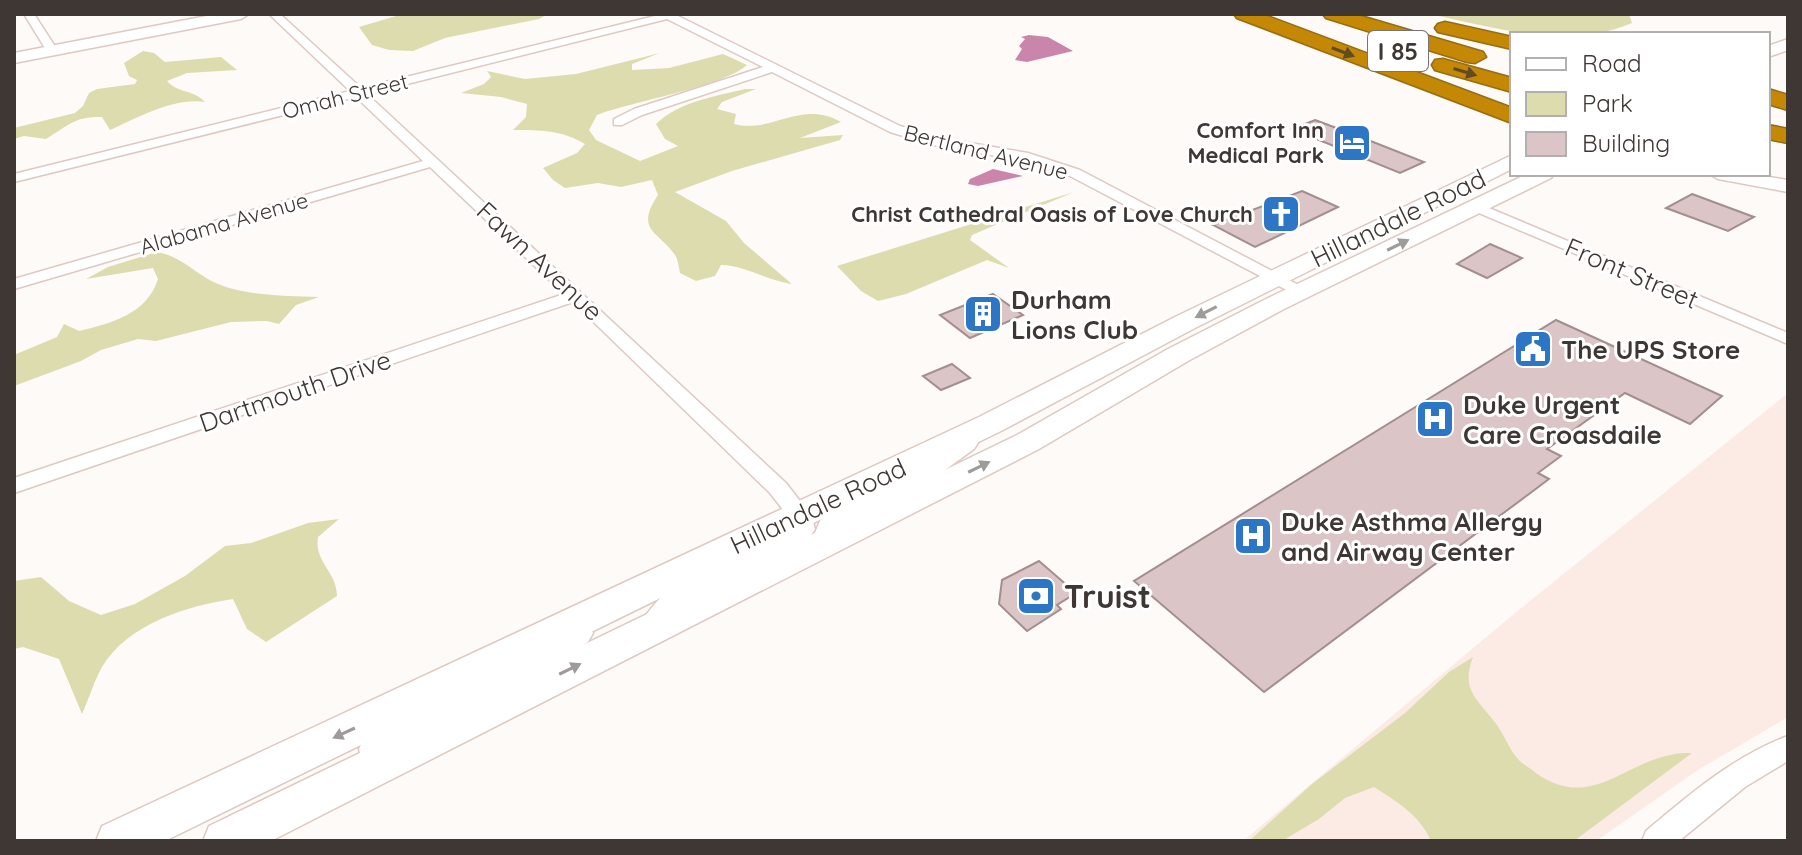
<svg xmlns="http://www.w3.org/2000/svg" width="1802" height="855" viewBox="0 0 1802 855" font-family="Quicksand,sans-serif">
  <rect width="100%" height="100%" fill="#fefaf8"/>
  <polygon fill="#fcebe4" points="1788,393 1788,717 1698,770 1596,841 1243,841 1515,613"/>
  <g fill="#dddcae">
    <polygon points="403,14 541,14 546,15 539,19 445,38 413,51 389,50 372,45 359,27"/>
    <path d="M1430,14H1629L1632,23C1568,50 1495,28 1430,14Z"/>
    <path d="M143,51L154,53L165,62L221,57L237,70L187,73L167,81C177,93 195,90 205,102C174,97 137,118 110,130L102,117C75,116 67,126 46,139L24,136L14,139V128L75,113L83,106L89,93L97,89L135,84L137,80L129,76L124,63Z"/>
    <path d="M660,53L632,64V70L669,68L723,54L747,65C722,87 633,101 597,115L589,130L596,140L640,161L678,146L665,139L656,124C680,101 714,97 745,89H756L722,102L717,109L736,114L734,124C772,134 801,99 841,122L800,138L843,135L840,140L732,171L675,192L726,221L744,243L792,284C767,281 745,265 721,265L715,276L696,281L680,273C679,268 678,259 675,255C659,231 634,231 658,195L652,180L621,187L598,183L565,188L553,180L543,168L577,153L585,144C562,130 540,130 513,130L526,117L527,104L501,97L461,93L484,84L491,77L487,71L525,79L576,74Z"/>
    <polygon points="1074,192 972,235 970,240 1009,268 987,260 906,294 878,301 861,291 837,266"/>
    <path d="M157,252C185,258 193,273 218,284C247,296 288,296 319,297L296,305L279,324L267,321L231,322L156,341L138,339L101,350L81,361L14,386V355L57,337L64,324L79,331C112,323 147,314 158,279L153,268L86,279L108,267Z"/>
    <path d="M339,519L318,537C314,562 337,572 337,596L266,642L247,629L233,599C186,606 128,624 102,667C94,681 89,699 82,714L59,659L23,647L14,649V581L41,577L69,601L101,615L135,604L185,576L225,546L251,543L308,523Z"/>
    <path d="M1473,657C1461,688 1475,697 1494,721C1503,732 1508,747 1517,758C1522,764 1530,768 1536,773C1596,816 1631,750 1692,753L1574,841H1431C1420,815 1397,802 1374,787L1345,798L1319,819L1282,841H1249L1312,784L1405,713L1449,672Z"/>
  </g>
  <g fill="#ca85ab">
    <polygon points="1029,35 1048,37 1073,51 1027,62 1015,60 1022,49 1019,46 1025,39 1021,37"/>
    <polygon points="993,169 1023,176 978,186 968,184 970,179"/>
  </g>
  <g fill="#dbc5c6" stroke="#a38e8e" stroke-width="2">
    <polygon points="1315,120 1363,138 1424,162 1400,173 1292,129"/>
    <polygon points="1302,191 1338,207 1255,247 1213,225"/>
    <polygon points="1692,194 1754,217 1728,231 1666,208"/>
    <polygon points="1490,244 1522,258 1487,278 1457,264"/>
    <polygon points="993,294 1023,315 970,338 940,315"/>
    <polygon points="1556,320 1722,396 1690,424 1625,393 1547,449 1561,456 1538,473 1549,479 1264,692 1134,581"/>
    <polygon points="952,364 970,378 941,390 923,376"/>
    <polygon points="1039,561 1076,593 1057,605 1061,609 1027,631 999,604 1002,580"/>
  </g>
  <g fill="none" stroke-linecap="round" stroke-linejoin="round">
    <defs>
      <g id="minor">
        <polygon points="24,14 34,14 58,51 56,53 48,53"/>
        <polygon points="269,14 280,14 361,88 663,14 680,14 678,16 900,126 935,137 1028,153 1080,170 1310,291 1308,295 1296,295 1070,176 1025,161 933,145 890,132 772,72 642,115 622,125 614,125 614,119 634,109 763,67 667,19 367,94 786,483 810,514 807,520 791,520 770,493 573,302 14,493 14,478 564,294 430,167 14,289 14,279 423,161 356,97 14,182 14,174 350,91"/>
        <polygon points="1477,203 1788,333 1788,344 1472,210 1470,207"/>
        <path d="M1788,736V761L1745,787L1679,841H1642L1646,831C1690,794 1734,756 1788,736Z"/>
      </g>
      <g id="tertiary">
        <polygon points="1709,174 1750,174 1788,180 1788,192 1718,179"/>
        <polygon points="965,434 974,437 978,443 974,449 923,486 851,521 836,550 826,553 816,550 811,542 820,521 831,507 903,472 956,437"/>
        <path d="M799,504L809,507L815,529C799,556 755,566 729,581C712,591 697,602 683,615C669,629 665,643 644,636L639,627C666,574 732,554 782,528L785,525V514L789,507Z"/>
        <polygon points="577,620 588,624 593,633 588,642 526,683 410,741 396,754 397,764 392,776 379,780 366,776 359,749 364,738 384,719 502,663 566,624"/>
      </g>
      <g id="secondary">
        <polygon points="217,14 249,14 241,19 14,63 14,53"/>
        <polygon points="1788,39 1788,50 1768,57 1768,46"/>
        <polygon points="1512,155 1512,169 1195,328 1001,431 165,841 96,841 102,826 979,417 1177,316"/>
        <polygon points="1527,174 1554,174 1551,178 1284,309 1188,361 1039,449 271,841 203,841 209,826 1017,435 1168,349 1266,299"/>
      </g>
      <g id="motorway">
        <polygon points="1234,14 1262,14 1512,108 1512,123 1237,18"/>
        <polygon points="1323,14 1354,14 1483,52 1486,57 1475,63 1467,62 1326,18"/>
        <polygon points="1445,22 1512,37 1512,49 1438,32 1435,28 1438,24"/>
        <polygon points="1443,59 1512,78 1512,92 1435,70 1432,65 1435,60"/>
        <polygon points="1768,89 1788,95 1788,110 1768,104"/>
        <polygon points="1768,125 1788,129 1788,143 1768,139"/>
      </g>
    </defs>
    <use href="#minor" stroke="#ddc9c1" stroke-width="3"/>
    <use href="#tertiary" stroke="#ddc9c1" stroke-width="3"/>
    <use href="#secondary" stroke="#ddc9c1" stroke-width="3"/>
    <use href="#motorway" stroke="#966c15" stroke-width="3"/>
    <use href="#minor" fill="#fff" fill-rule="evenodd"/>
    <use href="#tertiary" fill="#fff" fill-rule="evenodd"/>
    <use href="#secondary" fill="#fff" fill-rule="evenodd"/>
    <use href="#motorway" fill="#c58804" fill-rule="evenodd"/>
  </g>
  <defs><path id="oneway-solid" d="M-6-.8H1V-3.2L6.5 0L1 3.2V.8H-6Z" transform="scale(2)"/></defs>
  <g fill="#604b28">
    <use href="#oneway-solid" transform="translate(1343 52) rotate(21)"/>
    <use href="#oneway-solid" transform="translate(1465 72) rotate(17)"/>
  </g>
  <g fill="#9f9b9a">
    <use href="#oneway-solid" transform="translate(1398 245) rotate(-26)"/>
    <use href="#oneway-solid" transform="translate(1206 312) rotate(153)"/>
    <use href="#oneway-solid" transform="translate(979 467) rotate(-26)"/>
    <use href="#oneway-solid" transform="translate(570 669) rotate(-26)"/>
    <use href="#oneway-solid" transform="translate(344 733) rotate(155)"/>
  </g>
  <defs>
    <symbol id="hotel-square" viewBox="-11 -11 22 22"><rect x="-9" y="-9" width="18" height="18" rx="4" fill="#2d75c5" stroke="#fff"/><path d="M-6-4.5h1.5V1H6V5H4.5V3h-9V5H-6ZM-4 0a1.8 1.8 0 1 1 3.6 0ZM.5 0V-2.5h3Q6-2.5 6 0Z" fill="#fff"/></symbol>
    <symbol id="church-square" viewBox="-11 -11 22 22"><rect x="-9" y="-9" width="18" height="18" rx="4" fill="#2d75c5" stroke="#fff"/><path d="M-1.2-6h2.4v3.5h3.3v2.4h-3.3V6h-2.4V-.1h-3.3v-2.4h3.3Z" fill="#fff"/></symbol>
    <symbol id="building-square" viewBox="-11 -11 22 22"><rect x="-9" y="-9" width="18" height="18" rx="4" fill="#2d75c5" stroke="#fff"/><path d="M-4-6H4V6H1V3H-1V6H-4ZM-2.5-4.3h1.7v1.8h-1.7ZM.8-4.3h1.7v1.8H.8ZM-2.5-1h1.7V.8h-1.7ZM.8-1h1.7V.8H.8Z" fill="#fff"/></symbol>
    <symbol id="civic-square" viewBox="-11 -11 22 22"><rect x="-9" y="-9" width="18" height="18" rx="4" fill="#2d75c5" stroke="#fff"/><path d="M-.6-6.5H3V-4.5H.6V-3L4-1V1h2V6H-6V1h2V-1L-.6-3ZM-1.2 2.5V6h2.4V2.5Z" fill="#fff"/></symbol>
    <symbol id="hospital-square" viewBox="-11 -11 22 22"><rect x="-9" y="-9" width="18" height="18" rx="4" fill="#2d75c5" stroke="#fff"/><path d="M-5-5h3v3.5h4V-5h3V5h-3V1.5h-4V5h-3Z" fill="#fff"/></symbol>
    <symbol id="bank-square" viewBox="-11 -11 22 22"><rect x="-9" y="-9" width="18" height="18" rx="4" fill="#2d75c5" stroke="#fff"/><path d="M-6-4H6V4H-6ZM0-2.3a2.3 2.3 0 1 0 0 4.6a2.3 2.3 0 1 0 0-4.6Z" fill="#fff"/></symbol>
  </defs>
  <g fill-rule="evenodd">
    <use href="#hotel-square" x="1330" y="121" width="44" height="44"/>
    <use href="#church-square" x="1259" y="192" width="44" height="44"/>
    <use href="#building-square" x="961" y="292" width="44" height="44"/>
    <use href="#civic-square" x="1511" y="327" width="44" height="44"/>
    <use href="#hospital-square" x="1413" y="397" width="44" height="44"/>
    <use href="#hospital-square" x="1231" y="514" width="44" height="44"/>
    <use href="#bank-square" x="1014" y="574" width="44" height="44"/>
  </g>
  <g text-anchor="middle" dominant-baseline="central" stroke-width="6" stroke-linejoin="round" paint-order="stroke">
    <g font-size="22" fill="#3f3734" stroke="#fff">
      <text transform="translate(345 96) rotate(-14)">Omah Street</text>
      <text transform="translate(986 152) rotate(14)">Bertland Avenue</text>
      <text transform="translate(224 223) rotate(-16)">Alabama Avenue</text>
    </g>
    <g font-size="22" font-weight="bold" fill="#3f3734" stroke="#fff" text-anchor="end">
      <text x="1324" y="130">Comfort Inn<tspan x="1324" dy="25">Medical Park</tspan></text>
      <text x="1253" y="214">Christ Cathedral Oasis of Love Church</text>
    </g>
    <rect fill="#fff" stroke="#797371" stroke-width="2" x="1368" y="31" width="60" height="40" rx="6"/>
    <g font-size="24" font-weight="bold" fill="#3f3734">
      <text x="1398" y="51">I 85</text>
    </g>
    <g font-size="26" fill="#3f3734" stroke="#fff">
      <text transform="translate(1398 218) rotate(-26)">Hillandale Road</text>
      <text transform="translate(540 261) rotate(43)">Fawn Avenue</text>
      <text transform="translate(1632 273) rotate(23)">Front Street</text>
      <text transform="translate(295 391) rotate(-19)">Dartmouth Drive</text>
      <text transform="translate(818 506) rotate(-25)">Hillandale Road</text>
    </g>
    <g font-size="26" font-weight="bold" fill="#3f3734" stroke="#fff" text-anchor="start">
      <text x="1011" y="299">Durham<tspan x="1011" dy="30">Lions Club</tspan></text>
      <text x="1561" y="349">The UPS Store</text>
      <text x="1463" y="404">Duke Urgent<tspan x="1463" dy="30">Care Croasdaile</tspan></text>
      <text x="1281" y="521">Duke Asthma Allergy<tspan x="1281" dy="30">and Airway Center</tspan></text>
    </g>
    <g font-size="32" font-weight="bold" fill="#3f3734" stroke="#fff" text-anchor="start">
      <text x="1064" y="596">Truist</text>
    </g>
  </g>
  <rect width="1802" height="855" fill="none" stroke="#3f3734" stroke-width="32"/>
  <rect x="1510" y="32" width="260" height="144" fill="#ffffff" stroke="#b2afae" stroke-width="2"/>
  <rect x="1526" y="58" width="40" height="12" fill="#ffffff" stroke="#b2afae" stroke-width="2"/>
  <text x="1582" y="72" font-size="24" fill="#3f3734">Road</text>
  <rect x="1526" y="92" width="40" height="24" fill="#dddcae" stroke="#b2afae" stroke-width="2"/>
  <text x="1582" y="112" font-size="24" fill="#3f3734">Park</text>
  <rect x="1526" y="132" width="40" height="24" fill="#dbc5c6" stroke="#b2afae" stroke-width="2"/>
  <text x="1582" y="152" font-size="24" fill="#3f3734">Building</text>
</svg>
